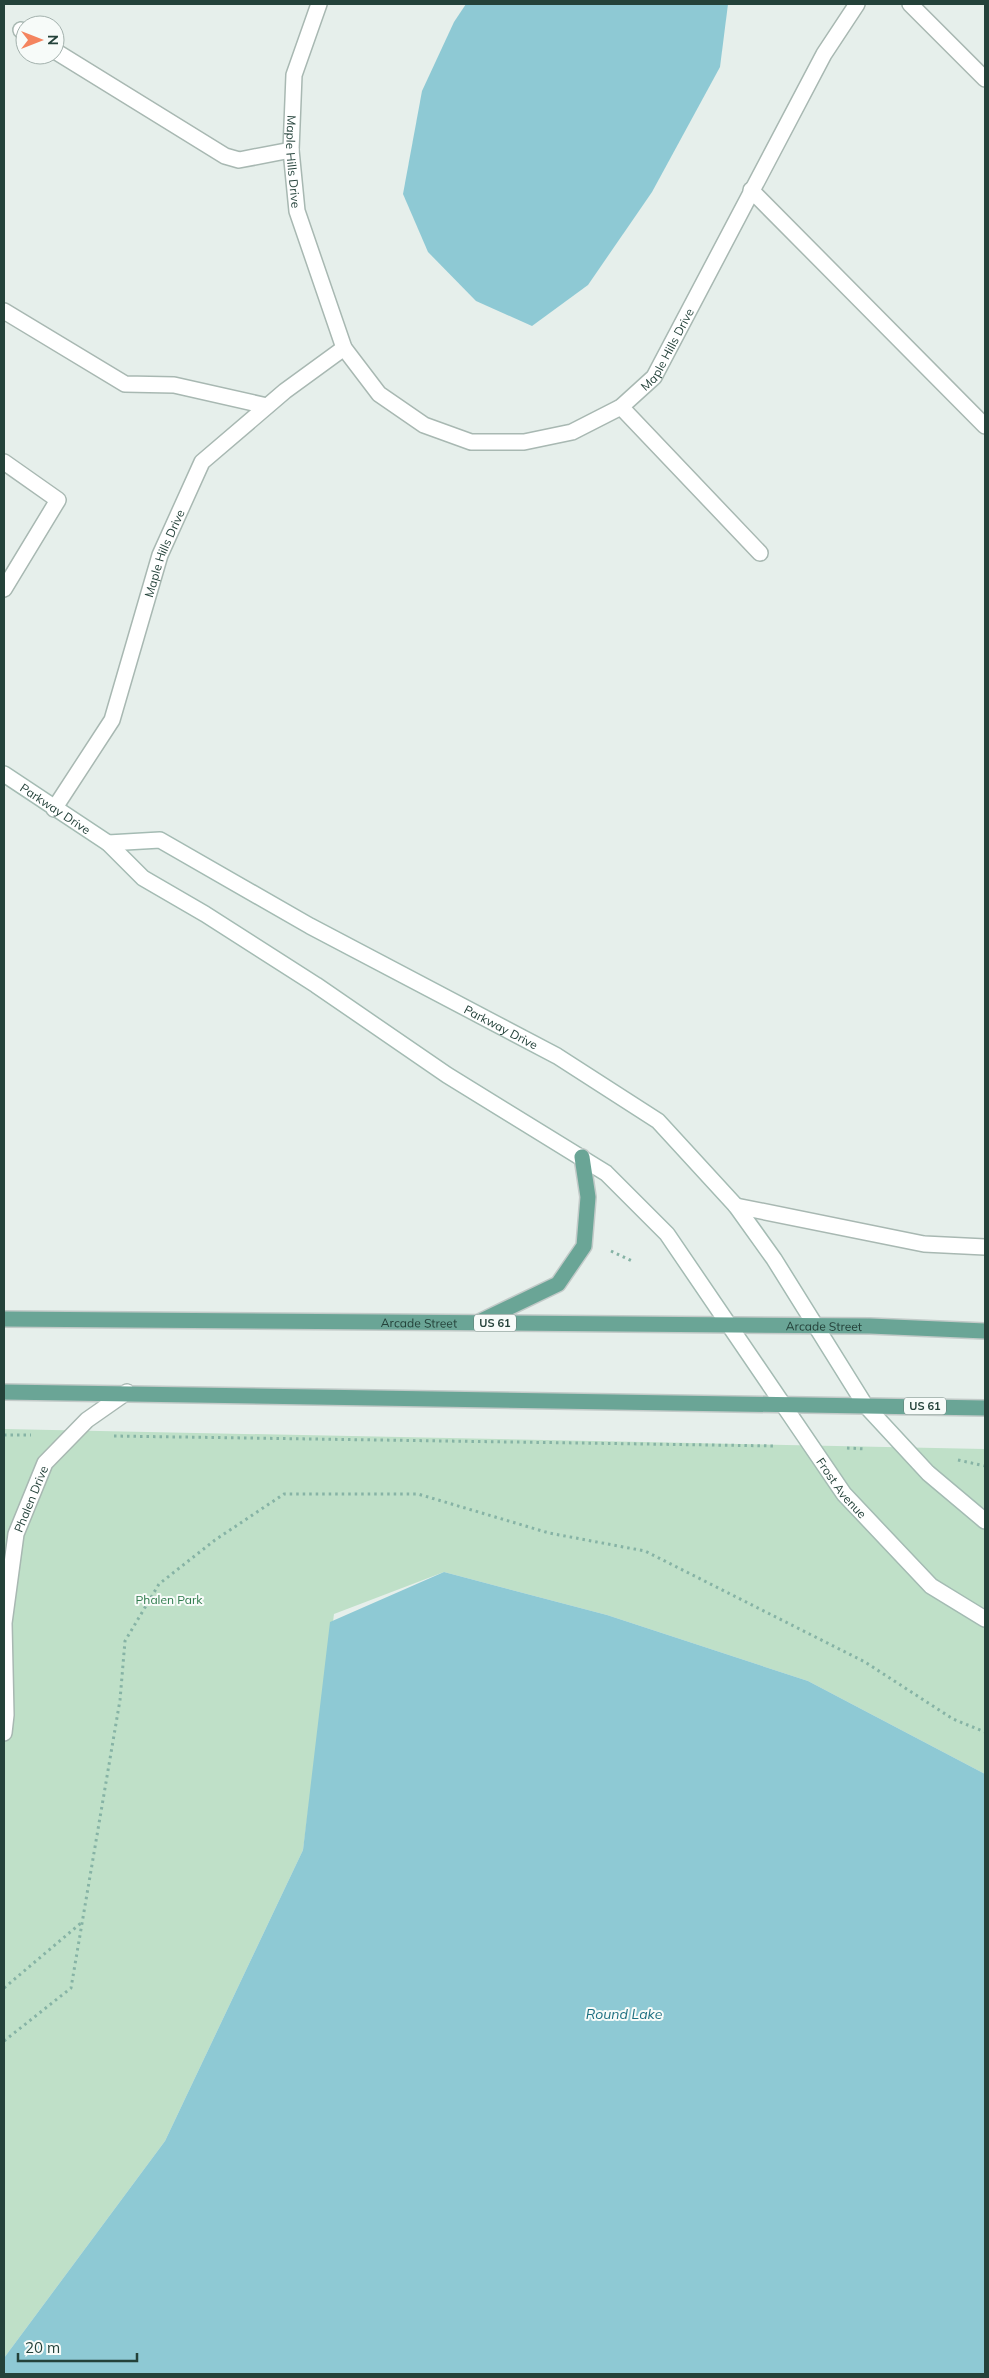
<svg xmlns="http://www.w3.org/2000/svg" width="989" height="2378" viewBox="0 0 989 2378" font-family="Mulish,sans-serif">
  <rect width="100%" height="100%" fill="#e6efeb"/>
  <polygon fill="#bfe0c8" points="4,1429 985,1449 985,1774 808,1681 607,1615 444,1572 334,1614 303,1850 165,2141 4,2358"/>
  <g fill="#8ec9d4">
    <polygon points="466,4 728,4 720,67 652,192 588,285 532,326 476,301 428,252 403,194 422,91 454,22"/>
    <polygon points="444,1572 607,1615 808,1681 985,1774 985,2374 4,2374 4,2358 165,2141 303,1850 330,1622"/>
  </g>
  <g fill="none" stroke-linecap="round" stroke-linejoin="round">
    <defs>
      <g id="lane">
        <polyline points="910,4 985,79"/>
        <polyline points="21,30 25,33"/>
        <polyline points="55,51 225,156 239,160 291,150"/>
        <polyline points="751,190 985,426"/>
        <polyline points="4,311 125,384 174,385 267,406"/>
        <polyline points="621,407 760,553"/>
        <polyline points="4,462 58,500 4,589"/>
      </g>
      <g id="street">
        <path id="s1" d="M319,4L294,75L291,150L297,211L344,348L379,394L424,425L471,442H524L572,432L621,407L654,377L824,54L857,4"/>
        <path id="s2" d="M54,809L112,720L160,555L202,462L285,391L344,348"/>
        <polyline points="736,1206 924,1244 985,1247"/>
        <path id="s3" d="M4,1733L6,1715L4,1623L16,1534L45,1463L87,1420L127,1392"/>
      </g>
      <g id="secondary">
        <path id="s4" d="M4,774L108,843L143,878L205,914L316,985L447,1075L606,1173L667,1234L844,1494L931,1586L985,1619"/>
        <path id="s5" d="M108,843L160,840L310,926L557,1056L658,1121L736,1206L774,1259L865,1405L928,1473L985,1521"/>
      </g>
      <g id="primary">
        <path id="s6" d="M4,1319L870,1326L985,1331"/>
        <polyline points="481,1321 558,1284 584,1246 588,1197 582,1157"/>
        <polyline points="4,1392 985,1408"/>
      </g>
    </defs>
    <use href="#lane" stroke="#a8b8b2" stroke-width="18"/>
    <use href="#street" stroke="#a8b8b2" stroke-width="18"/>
    <use href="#secondary" stroke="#a4bbb3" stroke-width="18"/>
    <use href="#primary" stroke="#c2cac8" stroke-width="18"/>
    <g stroke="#86b3a5" stroke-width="3" stroke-dasharray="2.5 4" stroke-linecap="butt">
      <polyline points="611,1251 632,1261"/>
      <polyline points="4,1435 31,1435"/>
      <polyline points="114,1436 776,1446"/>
      <polyline points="847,1448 866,1449"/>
      <polyline points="958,1460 985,1466"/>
      <polyline points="4,1988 81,1923"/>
      <polyline points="4,2041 71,1988 120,1700 125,1641 159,1584 215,1540 284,1494 418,1494 549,1533 645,1551 865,1662 953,1719 985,1732"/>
    </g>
    <use href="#lane" stroke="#fff" stroke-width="15"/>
    <use href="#street" stroke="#fff" stroke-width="15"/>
    <use href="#secondary" stroke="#fff" stroke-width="15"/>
    <use href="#primary" stroke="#6aa596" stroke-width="15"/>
  </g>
  <g text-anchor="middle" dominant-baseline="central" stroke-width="4" stroke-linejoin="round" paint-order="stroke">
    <g fill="#f7fbf9" stroke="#637a73" stroke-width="1">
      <rect x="474" y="1314.5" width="42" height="17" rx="4"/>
      <rect x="904" y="1397.5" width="42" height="17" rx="4"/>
    </g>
    <g font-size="11" font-weight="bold" fill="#24423a">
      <text x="495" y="1323">US 61</text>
      <text x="925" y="1406">US 61</text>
    </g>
    <g font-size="12" fill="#24423a" stroke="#f7fbf9">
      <text stroke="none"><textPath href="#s1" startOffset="162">Maple Hills Drive</textPath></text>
      <text stroke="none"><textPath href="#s1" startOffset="751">Maple Hills Drive</textPath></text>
      <text stroke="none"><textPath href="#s2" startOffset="281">Maple Hills Drive</textPath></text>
      <text stroke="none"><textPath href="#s4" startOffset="62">Parkway Drive</textPath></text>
      <text stroke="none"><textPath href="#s5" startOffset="441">Parkway Drive</textPath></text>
      <text stroke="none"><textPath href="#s6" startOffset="415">Arcade Street</textPath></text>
      <text stroke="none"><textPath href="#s6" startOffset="820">Arcade Street</textPath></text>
      <text stroke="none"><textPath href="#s4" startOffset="1118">Frost Avenue</textPath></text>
      <text stroke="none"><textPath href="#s3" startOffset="238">Phalen Drive</textPath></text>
    </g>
    <g font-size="12" fill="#2d7a4b" stroke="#f7fbf9">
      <text x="169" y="1599">Phalen Park</text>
    </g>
    <g font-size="14" font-style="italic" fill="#1c6f80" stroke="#f7fbf9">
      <text x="624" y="2014">Round Lake</text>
    </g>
  </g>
  <rect width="989" height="2378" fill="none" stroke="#24423a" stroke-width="10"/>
  <g transform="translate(40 40) rotate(90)"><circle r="24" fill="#f7fbf9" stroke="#a3b1ad"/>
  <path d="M0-4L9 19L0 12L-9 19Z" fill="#f4845f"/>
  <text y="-8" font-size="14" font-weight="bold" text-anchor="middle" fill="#24423a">N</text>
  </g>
  <path d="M18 2353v8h119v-8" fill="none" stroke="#24423a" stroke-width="2.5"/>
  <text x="25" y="2353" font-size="15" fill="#24423a" stroke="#f7fbf9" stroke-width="4" paint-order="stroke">20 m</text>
</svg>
